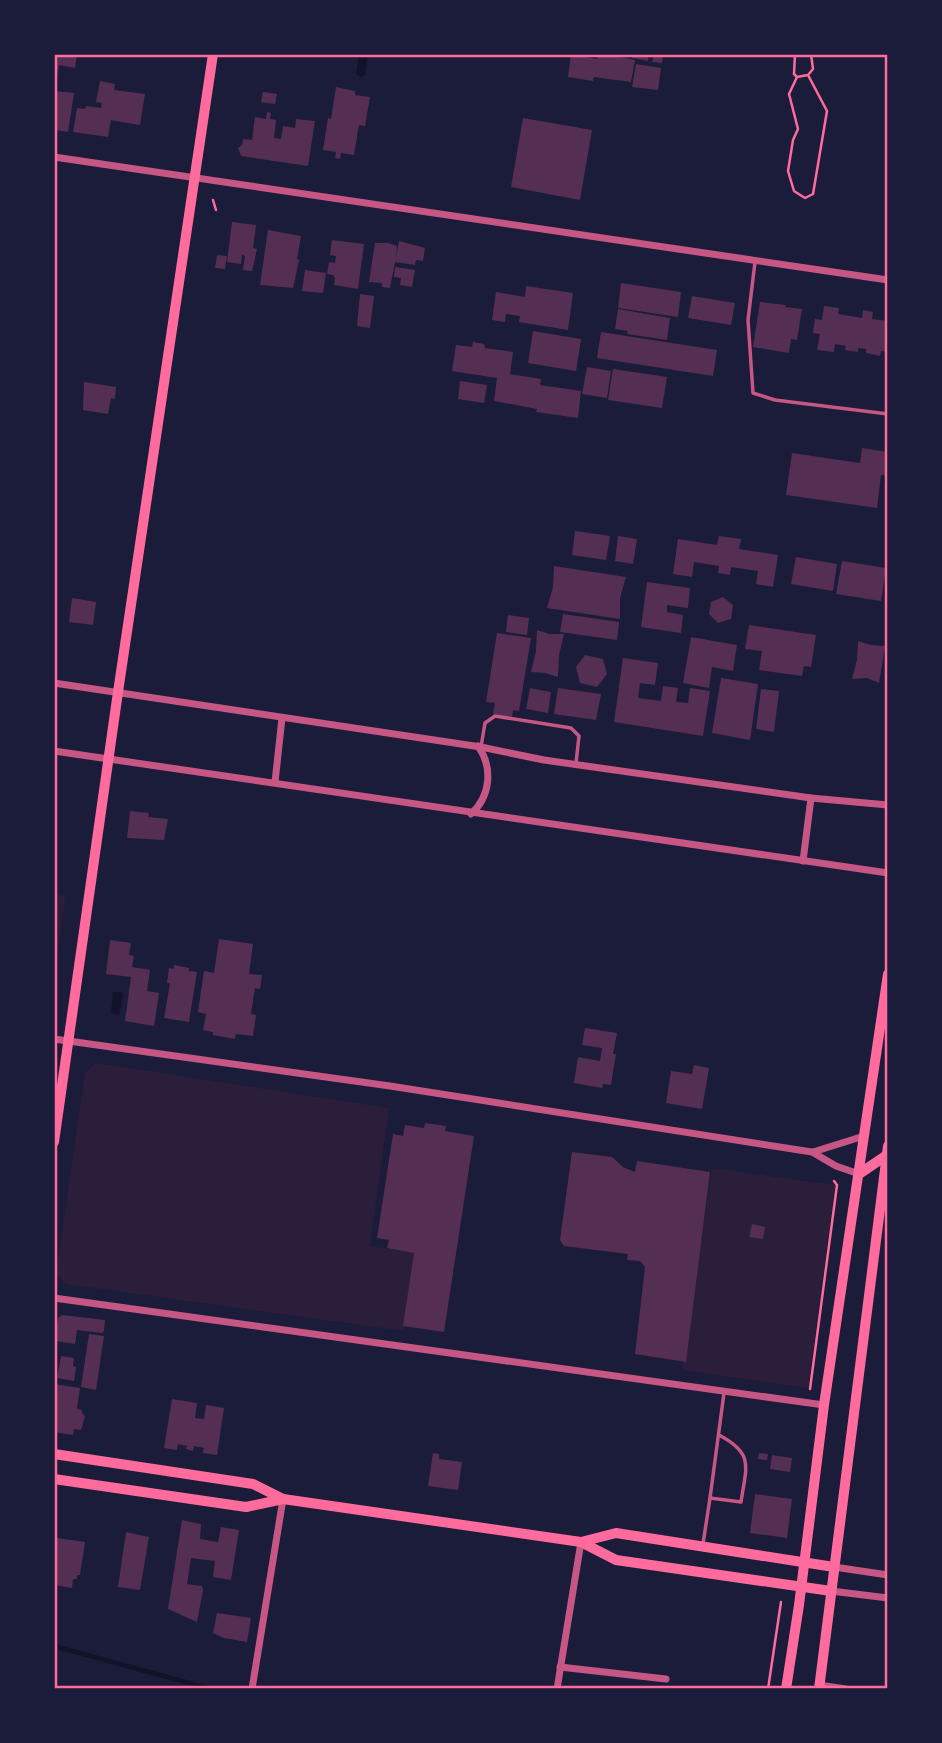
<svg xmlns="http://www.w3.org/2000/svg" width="942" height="1743" viewBox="0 0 942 1743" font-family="'DM Sans',sans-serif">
  <rect width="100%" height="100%" fill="#1b1b3a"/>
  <g fill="#2a1e3b">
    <polygon points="54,894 65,896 54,983"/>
    <polygon points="96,1063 389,1108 370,1246 416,1253 404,1331 66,1284 56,1274 85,1073"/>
    <polygon points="712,1168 835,1185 808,1388 682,1370"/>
  </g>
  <g fill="#12122b">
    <polygon points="359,54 368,55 365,75 361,77 356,74"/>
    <polygon points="113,992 121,992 123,994 119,1015 111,1013"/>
  </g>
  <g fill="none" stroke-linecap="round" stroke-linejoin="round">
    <polyline stroke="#12122b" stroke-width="4.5" points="54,1646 211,1689"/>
  </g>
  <g fill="#542f53">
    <polygon points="54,54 77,54 75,68 59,65 57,77 54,77"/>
    <polygon points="571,54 597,59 598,54 608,54 635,60 631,82 594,77 593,81 568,77"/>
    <polygon points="633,54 649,54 648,61 632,58"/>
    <polygon points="654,54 663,54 662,63 652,62"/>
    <polygon points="636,64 661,68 658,90 632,87"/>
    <polygon points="100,81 115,84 114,90 145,94 140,125 111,120 108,137 73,132 77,108 85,109 86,106 101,108 102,103 96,102"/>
    <polygon points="336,87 355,91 355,95 370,97 365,126 359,125 354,155 341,153 340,159 335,158 336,152 323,150 328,118 331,119"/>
    <polygon points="54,91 74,93 68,132 54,130"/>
    <polygon points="263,92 277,94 275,104 261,102"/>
    <polygon points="267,112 271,113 270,119 276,120 274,138 281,139 283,126 295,128 296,119 315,121 308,166 241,156 238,148 242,145 243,139 252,140 255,117 266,119"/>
    <polygon points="523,118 592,130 580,200 511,187"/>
    <polygon points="232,222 256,225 253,248 257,249 252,271 243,270 245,256 242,255 241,264 227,262"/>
    <polygon points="268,230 301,236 297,259 299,260 293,288 260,285"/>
    <polygon points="332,240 364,244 358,289 334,285 335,278 333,275 327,274 329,262 335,263 336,256 330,255"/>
    <polygon points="399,241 425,248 423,261 416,260 415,265 395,262 390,288 382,287 382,283 369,282 375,243 388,243 397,246 396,258"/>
    <polygon points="217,255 227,256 225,269 215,268"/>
    <polygon points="395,267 415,270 412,287 400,285 401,278 394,277"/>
    <polygon points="305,270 326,273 323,293 302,291"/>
    <polygon points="621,283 681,292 678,317 618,308"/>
    <polygon points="526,286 573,293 568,330 519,322 520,316 506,314 505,322 492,320 496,292 525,297"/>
    <polygon points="360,294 374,296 370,328 357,326"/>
    <polygon points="692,296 735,303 731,325 688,318"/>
    <polygon points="760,302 786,305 785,307 802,309 797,340 791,339 789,353 753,347"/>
    <polygon points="824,306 839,308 838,314 862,318 863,310 873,312 872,319 888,321 888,352 881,351 880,356 866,353 866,349 858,348 858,352 845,350 846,346 835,344 834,352 817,350 820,334 813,333 815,319 822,320"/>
    <polygon points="618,309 670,318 667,340 627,334 628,331 615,329"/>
    <polygon points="533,331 581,339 576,371 528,363"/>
    <polygon points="601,332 717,350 713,376 597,358"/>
    <polygon points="473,342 484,344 485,348 513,352 510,374 541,379 540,385 581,391 578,418 536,412 537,409 494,401 497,378 452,371 456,345 472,347"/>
    <polygon points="587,367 611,371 607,398 582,394"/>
    <polygon points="613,369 667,377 662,408 608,400"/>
    <polygon points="460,381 487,385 484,403 458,399"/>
    <polygon points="84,382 116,387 115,399 111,398 108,414 83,410"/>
    <polygon points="862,448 888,452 885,475 881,475 877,508 786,495 792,453 860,463"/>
    <polygon points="575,531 610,536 606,560 572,555"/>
    <polygon points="618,536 637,539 633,564 615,561"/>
    <polygon points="719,536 741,539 739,549 778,555 773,587 756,584 758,571 731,567 730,575 718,573 719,566 694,562 692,577 673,574 678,539 717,545"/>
    <polygon points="796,557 837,564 833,591 791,584"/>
    <polygon points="842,561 886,568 881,601 836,594"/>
    <polygon points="554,566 626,577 620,598 620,619 547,608 553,587"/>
    <polygon points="647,582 690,588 688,608 667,605 667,612 683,615 681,633 641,627"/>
    <polygon points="723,597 733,605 731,619 718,623 709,614 711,602"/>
    <polygon points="72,598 96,602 93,625 69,622"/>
    <polygon points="563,614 619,622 617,640 560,632"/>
    <polygon points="508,615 529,618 527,635 506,632"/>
    <polygon points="749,625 816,635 811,667 804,666 802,676 759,670 762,651 745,649"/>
    <polygon points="537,630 550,634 564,634 559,655 558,677 545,673 531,672 536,651"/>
    <polygon points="497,633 531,638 519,711 513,710 512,717 493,714 495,703 486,702"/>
    <polygon points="691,637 737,645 733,671 712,667 709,688 683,683"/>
    <polygon points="858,641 871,645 885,646 879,683 867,678 852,679 857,660"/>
    <polygon points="585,655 603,659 607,674 597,687 580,683 576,667"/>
    <polygon points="623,658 658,663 655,685 640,683 638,698 661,701 663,686 678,688 676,702 688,703 690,688 710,691 703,736 614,722"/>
    <polygon points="721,678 758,684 750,740 712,733"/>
    <polygon points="530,688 551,692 548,713 526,709"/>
    <polygon points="558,688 601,694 596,720 554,714"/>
    <polygon points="761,689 779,691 774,732 756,729"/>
    <polygon points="130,811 149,813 148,817 168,819 164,840 127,838"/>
    <polygon points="219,939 253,944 249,974 262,975 260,989 255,988 251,1014 256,1015 253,1036 236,1034 235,1039 213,1035 213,1032 203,1030 206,1014 198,1012 204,971 214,973"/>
    <polygon points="110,940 131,943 129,955 134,956 132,967 150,970 147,991 159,993 154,1026 125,1021 131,977 106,974"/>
    <polygon points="174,965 189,968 189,971 197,972 189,1022 164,1018 170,983 167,983 169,968 174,969"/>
    <polygon points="585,1028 617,1033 613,1054 616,1054 611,1085 603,1084 602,1088 574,1083 578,1057 600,1061 602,1048 582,1045"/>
    <polygon points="694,1065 709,1068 702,1109 666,1103 671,1071 692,1074"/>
    <polygon points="425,1123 446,1126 445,1131 474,1136 444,1332 403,1326 414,1253 387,1248 389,1240 377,1238 393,1134 403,1136 405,1125 424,1128"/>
    <polygon points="572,1152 612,1157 623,1167 635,1172 637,1161 710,1172 686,1362 635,1354 645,1267 640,1261 627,1260 628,1254 564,1246 560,1240"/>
    <polygon points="752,1224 765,1227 763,1239 749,1237"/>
    <polygon points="62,1315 105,1320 104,1331 102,1333 77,1330 75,1344 55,1341 58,1318"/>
    <polygon points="89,1334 104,1336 96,1390 81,1387"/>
    <polygon points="61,1356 74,1358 73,1366 76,1367 74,1381 57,1378"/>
    <polygon points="54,1384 80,1388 77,1409 82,1410 82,1413 85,1416 81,1430 74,1429 73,1435 54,1432"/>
    <polygon points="172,1399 197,1403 195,1418 204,1419 206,1405 224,1408 217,1455 203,1453 204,1448 194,1446 193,1451 186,1449 187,1446 178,1444 177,1450 164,1448"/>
    <polygon points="433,1453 439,1454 439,1459 462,1462 458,1490 428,1486"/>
    <polygon points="759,1453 768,1454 767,1460 758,1459"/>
    <polygon points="772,1455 792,1458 790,1472 770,1469"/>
    <polygon points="755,1494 792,1499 787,1538 750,1533"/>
    <polygon points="182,1520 201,1524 200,1539 218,1542 221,1527 239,1530 231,1580 213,1577 215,1561 191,1558 187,1584 202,1586 203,1590 197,1622 168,1609"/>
    <polygon points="126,1532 149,1537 140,1590 118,1587"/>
    <polygon points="57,1538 85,1542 80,1575 77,1575 77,1579 73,1579 72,1588 54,1585 54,1556"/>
    <polygon points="217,1613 251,1618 247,1642 224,1638 213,1633"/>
  </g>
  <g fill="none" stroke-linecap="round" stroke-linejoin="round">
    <g stroke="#ff6b9d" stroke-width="2.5">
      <polyline points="795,54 794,74 797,77"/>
      <polyline points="808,75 797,77 789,94 798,129 793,140 788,171 794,191 805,198 813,194 827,111 808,75 813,69 811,54"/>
      <polyline points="213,200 216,210"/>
      <polyline points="810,1389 837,1185 834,1181"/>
      <polyline points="768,1689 781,1602"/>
    </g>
    <g stroke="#c65784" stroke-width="3.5">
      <polyline points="755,262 748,320 753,393 775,400 888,414"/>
      <polyline points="481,747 485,723 495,716 571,728 579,736 576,763"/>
      <path d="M719,1435C755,1454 746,1467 741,1502L710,1498L724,1393"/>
      <polyline points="703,1544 710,1498"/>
    </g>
    <g stroke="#c65784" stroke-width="7">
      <polyline points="54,157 888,280"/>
      <polyline points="54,683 481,747 544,760 811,798 888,805"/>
      <polyline points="54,751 888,873"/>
      <polyline points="275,782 282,718"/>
      <path d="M471,814C491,796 493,767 478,746"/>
      <polyline points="803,861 811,798"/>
      <polyline points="54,1039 390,1086 812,1152 836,1166 859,1174"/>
      <polyline points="813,1152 864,1136"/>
      <polyline points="54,1298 824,1405"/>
      <polyline points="834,1567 888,1575"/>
      <polyline points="831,1591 888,1598"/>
      <polyline points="560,1667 666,1679"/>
      <polyline points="819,1685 846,1689"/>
      <polyline points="252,1689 283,1499"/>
      <polyline points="557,1689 581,1542"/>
    </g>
    <polyline stroke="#ff6b9d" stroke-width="10" points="54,1142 118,692 213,54"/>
    <g stroke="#ff6b9d" stroke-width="10">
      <polyline points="54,1454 253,1484 283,1499 581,1542 616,1560 831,1591"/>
      <polyline points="54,1479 246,1507 283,1499"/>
      <polyline points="581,1542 616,1533 834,1567"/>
    </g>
    <g stroke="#ff6b9d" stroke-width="10">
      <polyline points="859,1174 887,1155"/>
      <polyline points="786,1689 799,1605 824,1405 888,974"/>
      <polyline points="819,1689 888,1146"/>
    </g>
  </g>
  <rect width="942" height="1743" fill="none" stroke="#1b1b3a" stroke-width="112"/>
  <rect x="56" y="56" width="830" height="1631" fill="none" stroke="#ff6b9d" stroke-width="2.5"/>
</svg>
